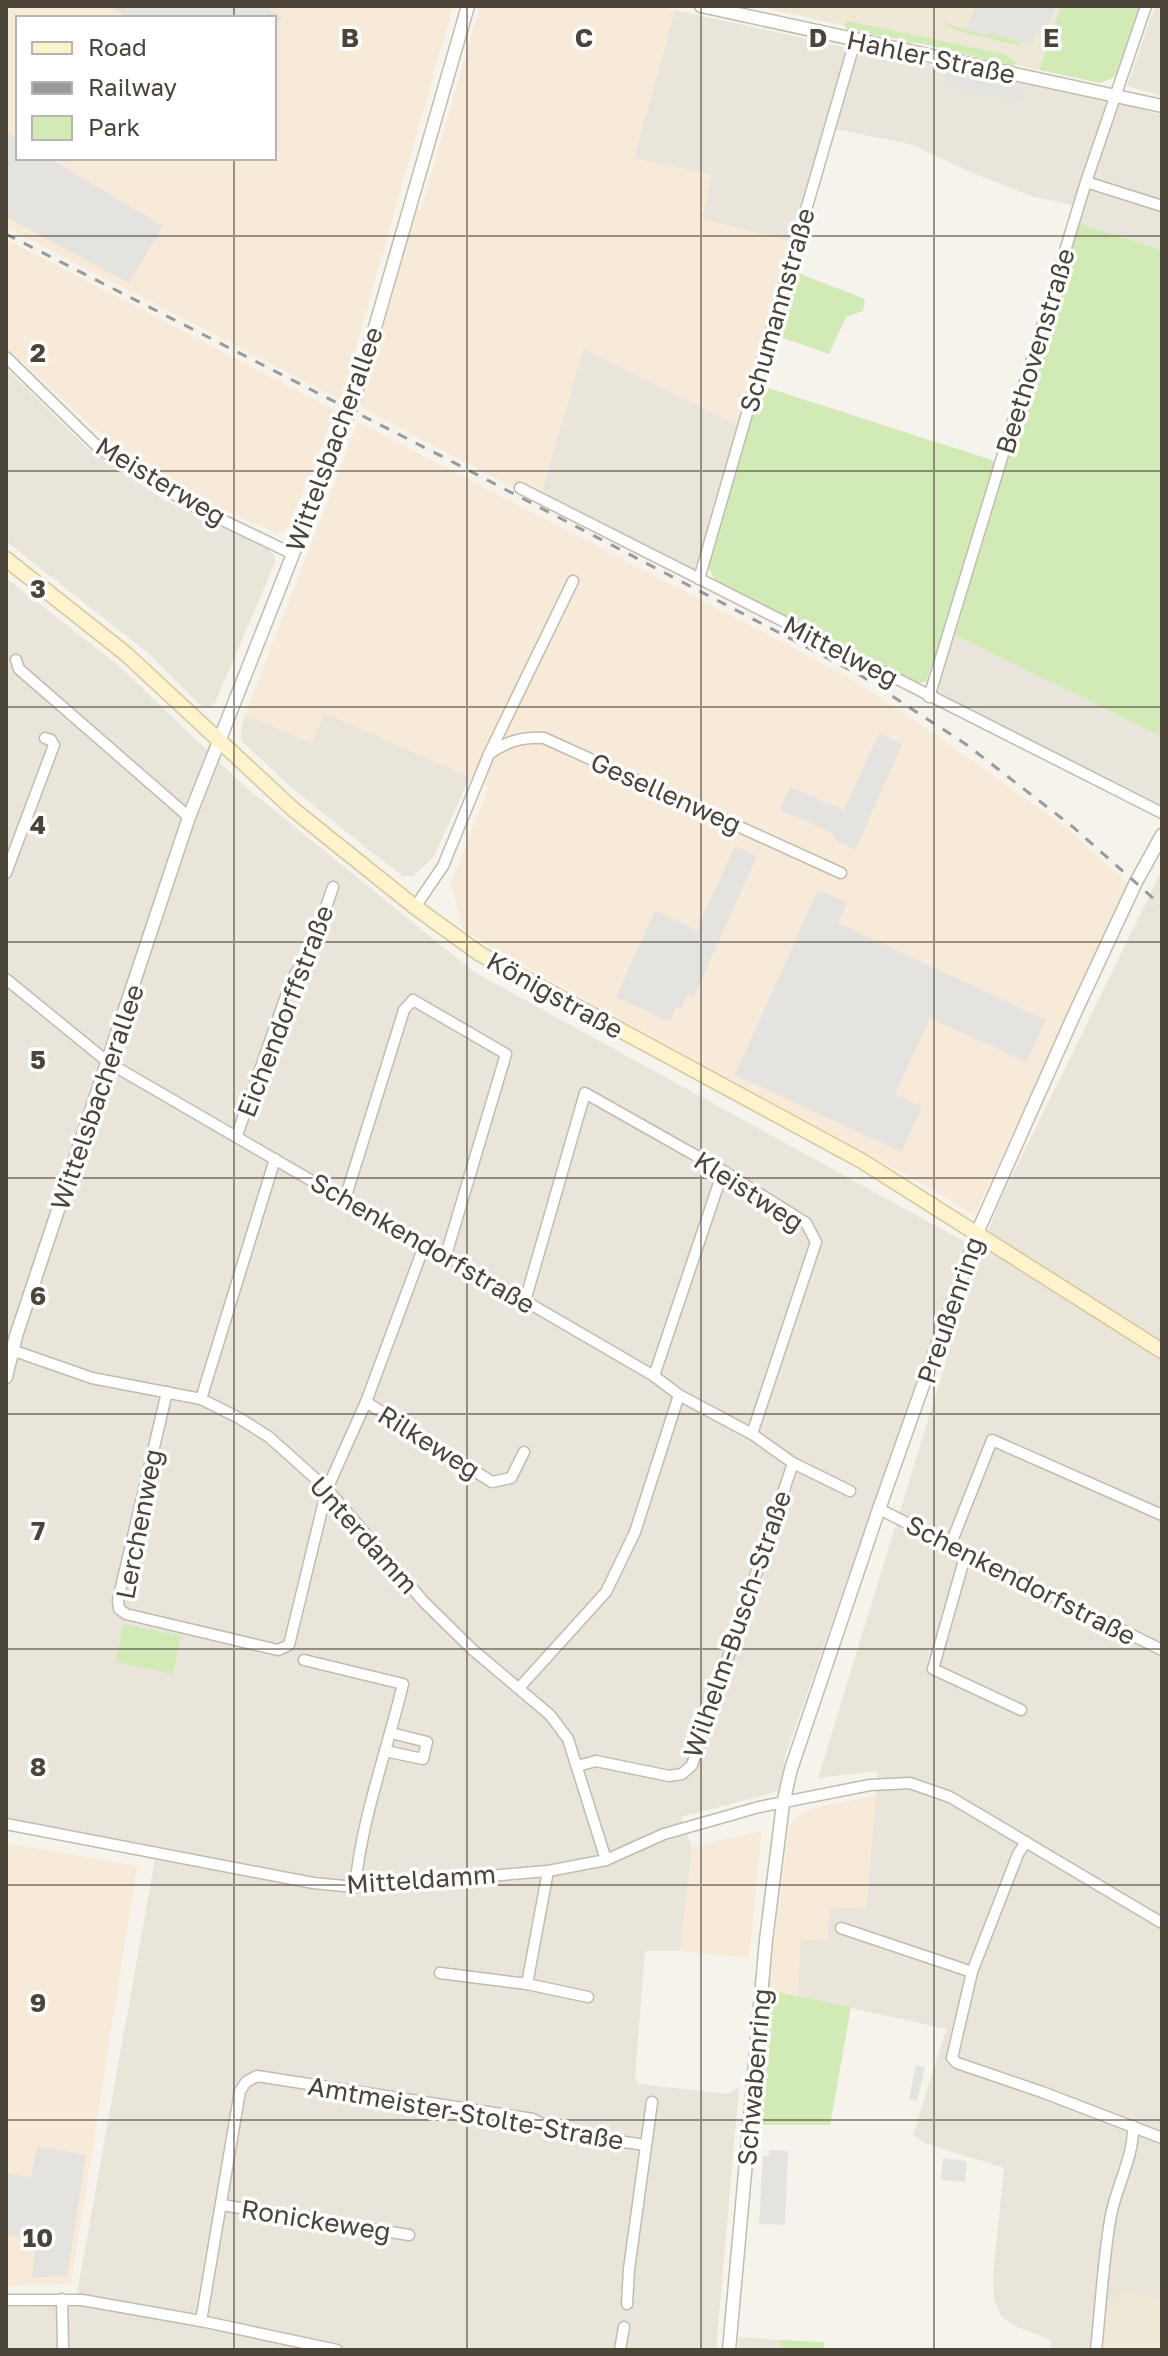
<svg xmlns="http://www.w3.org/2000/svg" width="1168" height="2356" viewBox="0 0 1168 2356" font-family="'Golos Text',sans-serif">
  <rect width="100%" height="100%" fill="#f6f3ec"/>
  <g fill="#eae5da">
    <polygon points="1155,6 1162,6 1162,96 1127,86"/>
    <polygon points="675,10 857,50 1109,100 1073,205 1034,197 975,174 910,144 835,129 801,244 701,219 634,158"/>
    <polygon points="1116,102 1162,115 1162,250 1078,223"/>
    <polygon points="583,348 738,425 694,573 541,495"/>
    <polygon points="6,368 86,447 164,500 268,549 275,556 275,563 215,703 208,707 201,706 148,653 6,541"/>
    <polygon points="6,578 117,664 243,785 474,972 965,1242 785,1757 779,1791 681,1817 692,1847 680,1951 645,1951 635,2077 639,2084 728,2094 739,2087 716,2350 6,2350 6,2307 75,2305 157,1848 6,1817"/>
    <polygon points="955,635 1162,737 1162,807 936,693"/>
    <polygon points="325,713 470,777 434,856 413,876 403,876 365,847 291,787 242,741 241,729 245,715 312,743"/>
    <polygon points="1162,870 1162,2350 1050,2350 1051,2340 1015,2326 1001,2316 994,2300 993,2274 1004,2168 925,2143 913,2135 946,2029 797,1996 801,1939 829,1907 866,1908 878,1771 818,1778 977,1260 999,1203"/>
    <polygon points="739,2337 780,2340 781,2350 738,2350"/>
  </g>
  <g fill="#f7ead8" fill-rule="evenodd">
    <path d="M6,6H453L341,400L6,227ZM18,18H274V158H18Z"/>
    <polygon points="480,6 654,6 675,10 634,158 712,175 702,219 794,242 738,425 584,348 539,501 360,407 417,209 421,210"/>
    <polygon points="8,240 336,411 287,530 277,533 195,498 107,440 6,348"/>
    <polygon points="358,422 849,677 932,732 1064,826 1130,885 974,1216 939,1193 609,1013 464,931 451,884 489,786 325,713 312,743 245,715"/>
    <polygon points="876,1795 866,1909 830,1907 827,1941 801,1940 797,1996 768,1990 789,1828 795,1818 808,1810"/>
    <polygon points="762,1831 749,1958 680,1951 692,1847"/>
    <polygon points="6,1843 137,1866 71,2284 6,2286"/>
  </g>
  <g fill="#efe8d6">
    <polygon points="756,6 1061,6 1039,70"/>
    <polygon points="1119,2291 1162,2300 1162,2350 1102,2350 1105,2303 1117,2303"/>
  </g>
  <g fill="#d2eab5">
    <polygon points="1061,6 1140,6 1115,77 1100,83 1039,70"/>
    <path d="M847,21L1004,54L1016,62L1014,66C1003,66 978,57 964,54L959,56C944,49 921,40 905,44L898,39L848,31L844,24Z"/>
    <polygon points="938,21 986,36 989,33 1017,41 1020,46 959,31"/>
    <polygon points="1078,223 1162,250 1162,737 955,635"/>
    <polygon points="793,271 865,299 863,311 846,317 829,354 775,335"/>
    <polygon points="759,385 998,462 926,682 915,683 715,581 708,566"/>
    <polygon points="124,1624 181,1636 173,1674 116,1662"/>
    <polygon points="768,1990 851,2007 830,2125 757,2125"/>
    <polygon points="780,2340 824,2342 824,2350 781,2350"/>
  </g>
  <g fill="#e5e3e0">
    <polygon points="113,6 264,6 282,17 274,31 274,18 128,18 112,8"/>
    <polygon points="975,6 1026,6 1026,8 1030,9 1034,6 1055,6 1045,36 1036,33 1032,45 989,33 986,36 967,30"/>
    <polygon points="948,75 1023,90 1021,102 946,87"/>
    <polygon points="6,132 18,139 18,158 49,158 163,226 129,283 6,217"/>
    <polygon points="879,733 902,744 855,850 837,841 832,833 780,810 790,787 844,810"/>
    <polygon points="735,846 757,856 693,998 687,996 681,1009 676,1007 670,1022 616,997 655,911 697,930"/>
    <polygon points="821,891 847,903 838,923 1046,1020 1026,1062 930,1018 895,1094 922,1107 901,1152 735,1075 817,892"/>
    <polygon points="916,2065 925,2067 917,2101 909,2099"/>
    <polygon points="37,2146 86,2155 67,2276 32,2278 35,2240 6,2235 7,2173 31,2177"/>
    <polygon points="769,2150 788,2151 785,2225 759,2224 763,2156 769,2156"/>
    <polygon points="943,2158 967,2161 965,2182 941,2180"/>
  </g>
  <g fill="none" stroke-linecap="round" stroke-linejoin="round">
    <defs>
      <g id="minor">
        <polyline points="1086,182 1162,206"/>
        <polyline points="6,357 99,448 193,506 293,554"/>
        <polyline points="520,488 1162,813"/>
        <polyline points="699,579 855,41"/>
        <polyline points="16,660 19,669 189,817"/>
        <polyline points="929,697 1086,182 1146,6"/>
        <polyline points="490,752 573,581"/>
        <polyline points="6,873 54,745 51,740 45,738"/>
        <path d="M415,907L443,866L489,754C507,741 522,737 544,738L841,873"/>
        <polyline points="6,979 109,1063 424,1246 446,1255 654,1376 679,1395 752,1434 793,1463 850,1491"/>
        <polyline points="237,1135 292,979 310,953 333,887"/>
        <polyline points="345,1199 404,1010 413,1000 506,1054 446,1255"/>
        <polyline points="525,1301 585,1093 723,1171 806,1223 816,1242 752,1434"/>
        <polyline points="6,1348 92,1378 201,1399 239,1418 269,1437 327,1489 424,1602 473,1650 550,1715 568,1739 606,1860"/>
        <polyline points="654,1376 723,1171"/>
        <polyline points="167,1392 118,1600 119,1609 126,1614 278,1650 289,1645 327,1489 366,1402 424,1246"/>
        <polyline points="201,1399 275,1159"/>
        <polyline points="366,1402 492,1482 511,1478 524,1452"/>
        <polyline points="879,1509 1162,1650"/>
        <polyline points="950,1546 992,1440 1162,1515"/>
        <polyline points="966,1553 933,1669 1021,1710"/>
        <path d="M304,1660L403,1684C387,1751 362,1817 355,1887"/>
        <polyline points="519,1688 606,1592 635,1532 679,1395"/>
        <polyline points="385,1751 423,1759 427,1742 391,1733"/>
        <polyline points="577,1766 596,1761 669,1776 682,1774 692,1765 793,1463"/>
        <polyline points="6,1824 313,1883 355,1887 548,1871 606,1860 664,1834 759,1807 870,1785 910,1783 950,1797 1162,1923"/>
        <polyline points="1026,1842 1018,1854 972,1972 952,2058 957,2063 1042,2092 1162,2138"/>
        <polyline points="841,1928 972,1972"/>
        <polyline points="440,1973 527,1984 588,1997"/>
        <polyline points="527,1984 548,1871"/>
        <polyline points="222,2205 409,2235"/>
        <polyline points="62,2299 63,2350"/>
        <polyline points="6,2300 82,2300 201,2321 337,2350"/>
        <polyline points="627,2304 629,2269 652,2102"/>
        <polyline points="201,2321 240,2091 246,2082 257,2076 533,2119 556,2132 645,2145"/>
        <polyline points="620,2350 624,2327"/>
        <path d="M1096,2350C1101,2305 1103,2259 1111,2215C1117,2185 1134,2156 1133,2126"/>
      </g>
      <g id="tertiary">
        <polyline points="701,6 1162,106"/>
        <polyline points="6,1377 16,1336 189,817 354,400 468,6"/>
        <polyline points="729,2350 766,1940 783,1804 791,1769 879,1509 977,1233 1074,1015 1136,882 1162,835"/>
      </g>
      <polyline id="secondary" points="6,559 126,654 294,810 415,907 480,954 862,1161 1162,1351"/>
    </defs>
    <use href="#minor" stroke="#c2bbae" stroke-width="13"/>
    <use href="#tertiary" stroke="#c2bbae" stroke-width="15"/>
    <use href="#secondary" stroke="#d6c79b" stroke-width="17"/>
    <use href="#minor" stroke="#fff" stroke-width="10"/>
    <use href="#tertiary" stroke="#fff" stroke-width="12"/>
    <use href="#secondary" stroke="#fff3cd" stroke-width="14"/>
    <polyline stroke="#9a9a9a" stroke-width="3" stroke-dasharray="10 10" stroke-linecap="butt" points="6,234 451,461 860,675 967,745 1073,827 1162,906"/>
  </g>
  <path fill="none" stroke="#4b4439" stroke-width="2" stroke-opacity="0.55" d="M234,6V18M467,6V2350M701,6V2350M934,6V2350M234,158V2350M6,236H1162M6,471H1162M6,707H1162M6,942H1162M6,1178H1162M6,1414H1162M6,1649H1162M6,1885H1162M6,2120H1162"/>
  <g text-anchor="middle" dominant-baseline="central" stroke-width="7" stroke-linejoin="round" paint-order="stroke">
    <g font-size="26" fill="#4b4439" stroke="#fff">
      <text transform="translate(931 57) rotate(12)">Hahler Straße</text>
      <text transform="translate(777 310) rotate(-74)">Schumannstraße</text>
      <text transform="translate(1035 351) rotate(-73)">Beethovenstraße</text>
      <text transform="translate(334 439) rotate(-70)">Wittelsbacherallee</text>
      <text transform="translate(161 481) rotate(31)">Meisterweg</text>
      <text transform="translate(841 651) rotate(27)">Mittelweg</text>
      <text transform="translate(666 793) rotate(24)">Gesellenweg</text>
      <text transform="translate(555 995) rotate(29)">Königstraße</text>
      <text transform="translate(285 1011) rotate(-69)">Eichendorffstraße</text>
      <text transform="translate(97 1097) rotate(-71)">Wittelsbacherallee</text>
      <text transform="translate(749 1191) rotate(33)">Kleistweg</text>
      <text transform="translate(423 1243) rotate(30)">Schenkendorfstraße</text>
      <text transform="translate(950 1310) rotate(-71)">Preußenring</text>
      <text transform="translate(429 1442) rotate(32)">Rilkeweg</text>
      <text transform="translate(139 1524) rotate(-79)">Lerchenweg</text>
      <text transform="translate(364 1535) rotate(48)">Unterdamm</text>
      <text transform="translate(1021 1580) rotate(27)">Schenkendorfstraße</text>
      <text transform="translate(737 1624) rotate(-71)">Wilhelm-Busch-Straße</text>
      <text transform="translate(421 1879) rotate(-4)">Mitteldamm</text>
      <text transform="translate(754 2077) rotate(-85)">Schwabenring</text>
      <text transform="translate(466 2113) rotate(10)">Amtmeister-Stolte-Straße</text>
      <text transform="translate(316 2220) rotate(9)">Ronickeweg</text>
    </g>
  </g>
  <g font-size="26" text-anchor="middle" font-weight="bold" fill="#4b4439" stroke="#fff" stroke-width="7" stroke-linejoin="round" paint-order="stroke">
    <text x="350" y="47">B</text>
    <text x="584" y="47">C</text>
    <text x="818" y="47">D</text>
    <text x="1051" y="47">E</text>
    <text x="38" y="362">2</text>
    <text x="38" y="598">3</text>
    <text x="38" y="834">4</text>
    <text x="38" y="1069">5</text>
    <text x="38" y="1305">6</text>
    <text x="38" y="1540">7</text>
    <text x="38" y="1776">8</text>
    <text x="38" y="2012">9</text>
    <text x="38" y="2247">10</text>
  </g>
  <rect width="1168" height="2356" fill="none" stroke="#4b4439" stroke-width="16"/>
  <rect x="16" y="16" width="260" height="144" fill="#ffffff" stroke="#b7b4b0" stroke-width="2"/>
  <rect x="32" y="42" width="40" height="12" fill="#fff3cd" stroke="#b7b4b0" stroke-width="2"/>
  <text x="88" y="56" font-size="24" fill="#4b4439">Road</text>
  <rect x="32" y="82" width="40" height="12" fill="#9a9a9a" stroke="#b7b4b0" stroke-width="2"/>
  <text x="88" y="96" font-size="24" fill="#4b4439">Railway</text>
  <rect x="32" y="116" width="40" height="24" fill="#d2eab5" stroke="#b7b4b0" stroke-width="2"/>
  <text x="88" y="136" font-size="24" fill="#4b4439">Park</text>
</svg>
